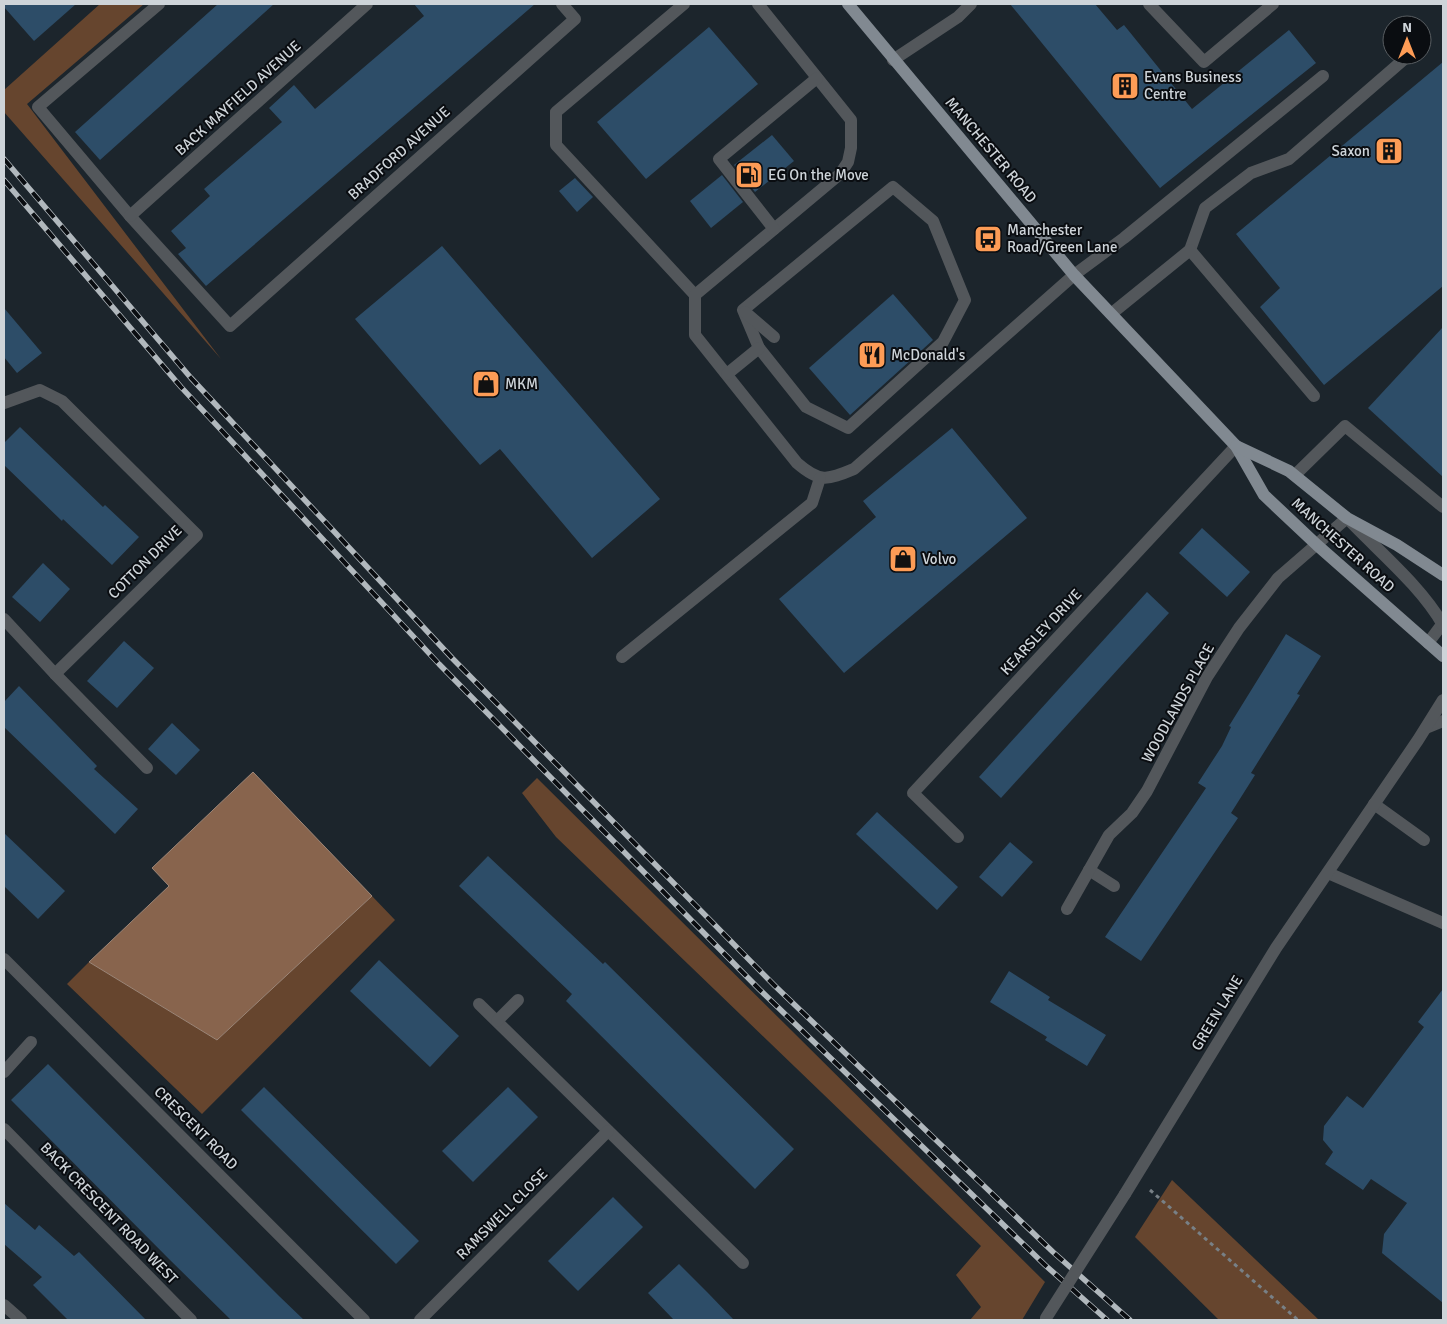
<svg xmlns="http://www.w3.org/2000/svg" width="1447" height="1324" viewBox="0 0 1447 1324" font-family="Signika,sans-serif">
  <rect width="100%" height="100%" fill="#1c252c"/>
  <g fill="#66452e">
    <polygon points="100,4 144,4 27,104 221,359 4,112 4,90"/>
    <polygon points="537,778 1045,1282 1022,1320 970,1320 981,1307 956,1275 981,1246 556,837 522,793"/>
    <polygon points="372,896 395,920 202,1114 67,984 89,962 217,1040"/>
    <polygon points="1172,1180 1319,1320 1219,1320 1135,1237"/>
  </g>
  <polygon fill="#88644d" stroke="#9d8677" points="253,772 372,896 217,1040 89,962 169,886 152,868"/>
  <g fill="#2d4d68">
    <polygon points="4,4 76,4 34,41 4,7"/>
    <polygon points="218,4 274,4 100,160 75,132"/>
    <polygon points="414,4 535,4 206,286 178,254 186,248 171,231 210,196 204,189 282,122 269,108 294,85 315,109 424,16"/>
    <polygon points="1010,4 1095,4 1117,30 1124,25 1192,109 1289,30 1316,63 1160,188"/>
    <polygon points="709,27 758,84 646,179 597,122"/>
    <polygon points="1443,62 1443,286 1324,385 1260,307 1280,288 1236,234"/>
    <polygon points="772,135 794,161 755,192 734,165"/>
    <polygon points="722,175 743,202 711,228 690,201"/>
    <polygon points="575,178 593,197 577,212 559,191"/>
    <polygon points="442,246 660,499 592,558 500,449 480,465 355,319"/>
    <polygon points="893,294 933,340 850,415 809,368"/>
    <polygon points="4,308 42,353 17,373 4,357"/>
    <polygon points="1443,327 1443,477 1368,408"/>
    <polygon points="20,427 103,507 105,505 139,537 112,565 63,519 62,521 4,465 4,443"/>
    <polygon points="952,428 1027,518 844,673 779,599 876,517 863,501"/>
    <polygon points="1202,528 1250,572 1227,597 1179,553"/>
    <polygon points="43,563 70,589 40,622 12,597"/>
    <polygon points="1147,592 1169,613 1001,798 979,777"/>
    <polygon points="1286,634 1321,656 1297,694 1300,695 1251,773 1255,775 1231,813 1238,818 1141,961 1105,937 1206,788 1198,783 1222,746 1231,727 1229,726"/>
    <polygon points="124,641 154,668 117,708 87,681"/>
    <polygon points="19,686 97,766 94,769 138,809 115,834 4,727 4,702"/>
    <polygon points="172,723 200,750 176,775 148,749"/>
    <polygon points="877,812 958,887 937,910 856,834"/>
    <polygon points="4,833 65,891 38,919 4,886"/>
    <polygon points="1010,842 1033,862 1002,897 979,877"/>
    <polygon points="488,856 603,964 605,962 794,1149 755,1189 566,1001 572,994 459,886"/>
    <polygon points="379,960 459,1036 430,1067 350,991"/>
    <polygon points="1009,971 1050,997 1048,1000 1106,1035 1087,1066 1045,1040 1047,1037 990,1002"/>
    <polygon points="1443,989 1443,1303 1382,1253 1384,1234 1407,1203 1371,1179 1363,1190 1325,1164 1333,1152 1323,1140 1324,1126 1347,1096 1363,1108 1424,1027 1418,1022"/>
    <polygon points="48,1064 279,1296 304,1320 231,1320 169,1259 11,1100"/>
    <polygon points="264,1087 419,1241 396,1264 241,1110"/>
    <polygon points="508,1087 538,1117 473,1182 442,1151"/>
    <polygon points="613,1197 643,1227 578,1291 548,1261"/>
    <polygon points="4,1203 35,1230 39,1225 74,1256 79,1252 146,1320 68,1320 33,1285 42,1277 4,1244"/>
    <polygon points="679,1264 708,1293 734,1320 674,1320 648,1293"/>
  </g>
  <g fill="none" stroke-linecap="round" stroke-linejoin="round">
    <polyline stroke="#788086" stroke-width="3" stroke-dasharray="4 4" stroke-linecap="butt" points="1150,1190 1298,1320"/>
    <g stroke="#53575b" stroke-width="12">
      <polyline points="159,4 38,107 130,216 230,326 575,19 562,4"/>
      <polyline points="684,4 556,112 556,145 695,295"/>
      <path d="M758,4L851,120V148L848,162L840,174L695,295V335L797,463C820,483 827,480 854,469L1074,275L1124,238L1323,76"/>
      <polyline points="1149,4 1204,62 1273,4"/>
      <polyline points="893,60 958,17 971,4"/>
      <polygon points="893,187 933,221 965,300 943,342 848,428 806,407 759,348 743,310"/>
      <polyline points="130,216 367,4"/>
      <polyline points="774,229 719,159 817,78"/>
      <polyline points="1190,250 1205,208 1251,173 1289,159 1409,55"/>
      <polyline points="745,312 774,337"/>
      <polyline points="1111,314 1190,250 1314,396"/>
      <polyline points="727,374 759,348"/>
      <polyline points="4,403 40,390 62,401 197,535 55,674 4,619"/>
      <polyline points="1295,475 1345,426 1443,507"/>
      <polyline points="1428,643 1443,623"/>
      <polyline points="622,657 812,503 820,478"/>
      <polyline points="55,674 147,768"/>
      <polyline points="1426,728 1443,721"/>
      <polyline points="1374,804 1424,840"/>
      <polyline points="958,837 913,793 1236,446"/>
      <polyline points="1089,870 1114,886"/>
      <polyline points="1328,873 1443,923"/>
      <path d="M1067,909L1109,835L1132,813L1147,791L1207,677L1239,628L1278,578L1347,518C1378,551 1421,586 1443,625"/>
      <polyline points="4,959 364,1320"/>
      <polyline points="479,1004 743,1263"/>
      <polyline points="497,1021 518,1000"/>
      <polyline points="4,1072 31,1042"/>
      <polyline points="4,1129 191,1320"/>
      <polyline points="1125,1194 1276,948 1418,740 1443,700"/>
      <polyline points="4,1305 21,1320"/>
      <polyline points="420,1320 608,1131"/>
    </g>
    <g stroke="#818991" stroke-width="12">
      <polyline points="848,4 1074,275 1236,446 1264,495 1317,545 1443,656"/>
      <polyline points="1236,446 1289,471 1347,518 1397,545 1443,575"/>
    </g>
    <defs>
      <g id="rail">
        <polyline points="4,159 191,378 452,658 775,986 1053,1252 1130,1320"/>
        <polyline points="4,180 181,387 439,664 759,989 1045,1265 1107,1320"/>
      </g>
    </defs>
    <use href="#rail" stroke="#b1b8bd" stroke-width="5.5"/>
    <use href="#rail" stroke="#0a0d11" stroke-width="4" stroke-dasharray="11" stroke-linecap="butt"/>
    <polyline stroke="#53575b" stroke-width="12" points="1046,1318 1125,1194"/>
  </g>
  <defs>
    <symbol id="building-square" viewBox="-11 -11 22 22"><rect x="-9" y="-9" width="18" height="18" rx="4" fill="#fd9c56" stroke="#0a0d11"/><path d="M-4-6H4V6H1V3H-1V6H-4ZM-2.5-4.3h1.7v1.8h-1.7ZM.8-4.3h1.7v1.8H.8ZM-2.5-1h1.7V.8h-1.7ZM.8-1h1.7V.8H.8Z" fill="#111"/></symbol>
    <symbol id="fuel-square" viewBox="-11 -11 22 22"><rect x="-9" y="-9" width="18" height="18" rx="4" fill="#fd9c56" stroke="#0a0d11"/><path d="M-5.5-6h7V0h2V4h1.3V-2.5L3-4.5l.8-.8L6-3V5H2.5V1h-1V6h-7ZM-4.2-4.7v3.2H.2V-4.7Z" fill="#111"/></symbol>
    <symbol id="bus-square" viewBox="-11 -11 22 22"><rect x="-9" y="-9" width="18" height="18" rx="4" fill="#fd9c56" stroke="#0a0d11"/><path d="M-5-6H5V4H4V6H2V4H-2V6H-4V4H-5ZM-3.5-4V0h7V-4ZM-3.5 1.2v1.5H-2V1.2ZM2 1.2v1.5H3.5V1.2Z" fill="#111"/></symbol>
    <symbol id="restaurant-square" viewBox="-11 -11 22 22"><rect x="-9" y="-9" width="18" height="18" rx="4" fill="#fd9c56" stroke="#0a0d11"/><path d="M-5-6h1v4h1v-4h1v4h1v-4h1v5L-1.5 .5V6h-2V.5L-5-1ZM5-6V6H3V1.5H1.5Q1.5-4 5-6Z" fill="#111"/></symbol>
    <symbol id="shop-square" viewBox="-11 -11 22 22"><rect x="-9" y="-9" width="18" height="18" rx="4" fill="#fd9c56" stroke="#0a0d11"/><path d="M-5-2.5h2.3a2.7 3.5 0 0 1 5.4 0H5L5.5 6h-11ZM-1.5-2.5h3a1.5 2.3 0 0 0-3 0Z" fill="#111"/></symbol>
  </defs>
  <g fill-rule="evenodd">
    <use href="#building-square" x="1109" y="70" width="32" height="32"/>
    <use href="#building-square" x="1373" y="135" width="32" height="32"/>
    <use href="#fuel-square" x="733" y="159" width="32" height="32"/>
    <use href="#bus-square" x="972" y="223" width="32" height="32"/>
    <use href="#restaurant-square" x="856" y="339" width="32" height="32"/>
    <use href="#shop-square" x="470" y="368" width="32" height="32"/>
    <use href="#shop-square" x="887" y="543" width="32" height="32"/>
  </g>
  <g text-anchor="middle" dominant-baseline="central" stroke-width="4" stroke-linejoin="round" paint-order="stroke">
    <g font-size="15" fill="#ced4d9" stroke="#0a0d11" text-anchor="start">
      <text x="1144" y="77">Evans Business<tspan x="1144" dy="17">Centre</tspan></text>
      <text x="1370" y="151" text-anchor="end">Saxon</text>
      <text x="768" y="175">EG On the Move</text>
      <text x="1007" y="230">Manchester<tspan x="1007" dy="17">Road/Green Lane</tspan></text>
      <text x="891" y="355">McDonald's</text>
      <text x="505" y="384">MKM</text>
      <text x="922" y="559">Volvo</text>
    </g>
    <g font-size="15" fill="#ced4d9" stroke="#0a0d11">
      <text transform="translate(238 98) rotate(-42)">BACK MAYFIELD AVENUE</text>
      <text transform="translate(991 150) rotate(50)">MANCHESTER ROAD</text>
      <text transform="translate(399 153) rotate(-42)">BRADFORD AVENUE</text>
      <text transform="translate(1343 545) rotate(42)">MANCHESTER ROAD</text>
      <text transform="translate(145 562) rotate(-45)">COTTON DRIVE</text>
      <text transform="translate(1041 632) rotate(-47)">KEARSLEY DRIVE</text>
      <text transform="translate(1178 703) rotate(-61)">WOODLANDS PLACE</text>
      <text transform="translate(1217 1013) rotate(-59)">GREEN LANE</text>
      <text transform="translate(196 1128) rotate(45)">CRESCENT ROAD</text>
      <text transform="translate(109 1213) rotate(46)">BACK CRESCENT ROAD WEST</text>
      <text transform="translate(502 1214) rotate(-45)">RAMSWELL CLOSE</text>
    </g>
  </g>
  <rect width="1447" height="1324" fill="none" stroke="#ced4d9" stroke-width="10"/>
  <g transform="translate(1407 40)"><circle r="24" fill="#0a0d11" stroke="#585d61"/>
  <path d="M0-4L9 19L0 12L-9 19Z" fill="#fd9c56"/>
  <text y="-8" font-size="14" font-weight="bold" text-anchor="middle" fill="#ced4d9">N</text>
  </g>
</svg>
